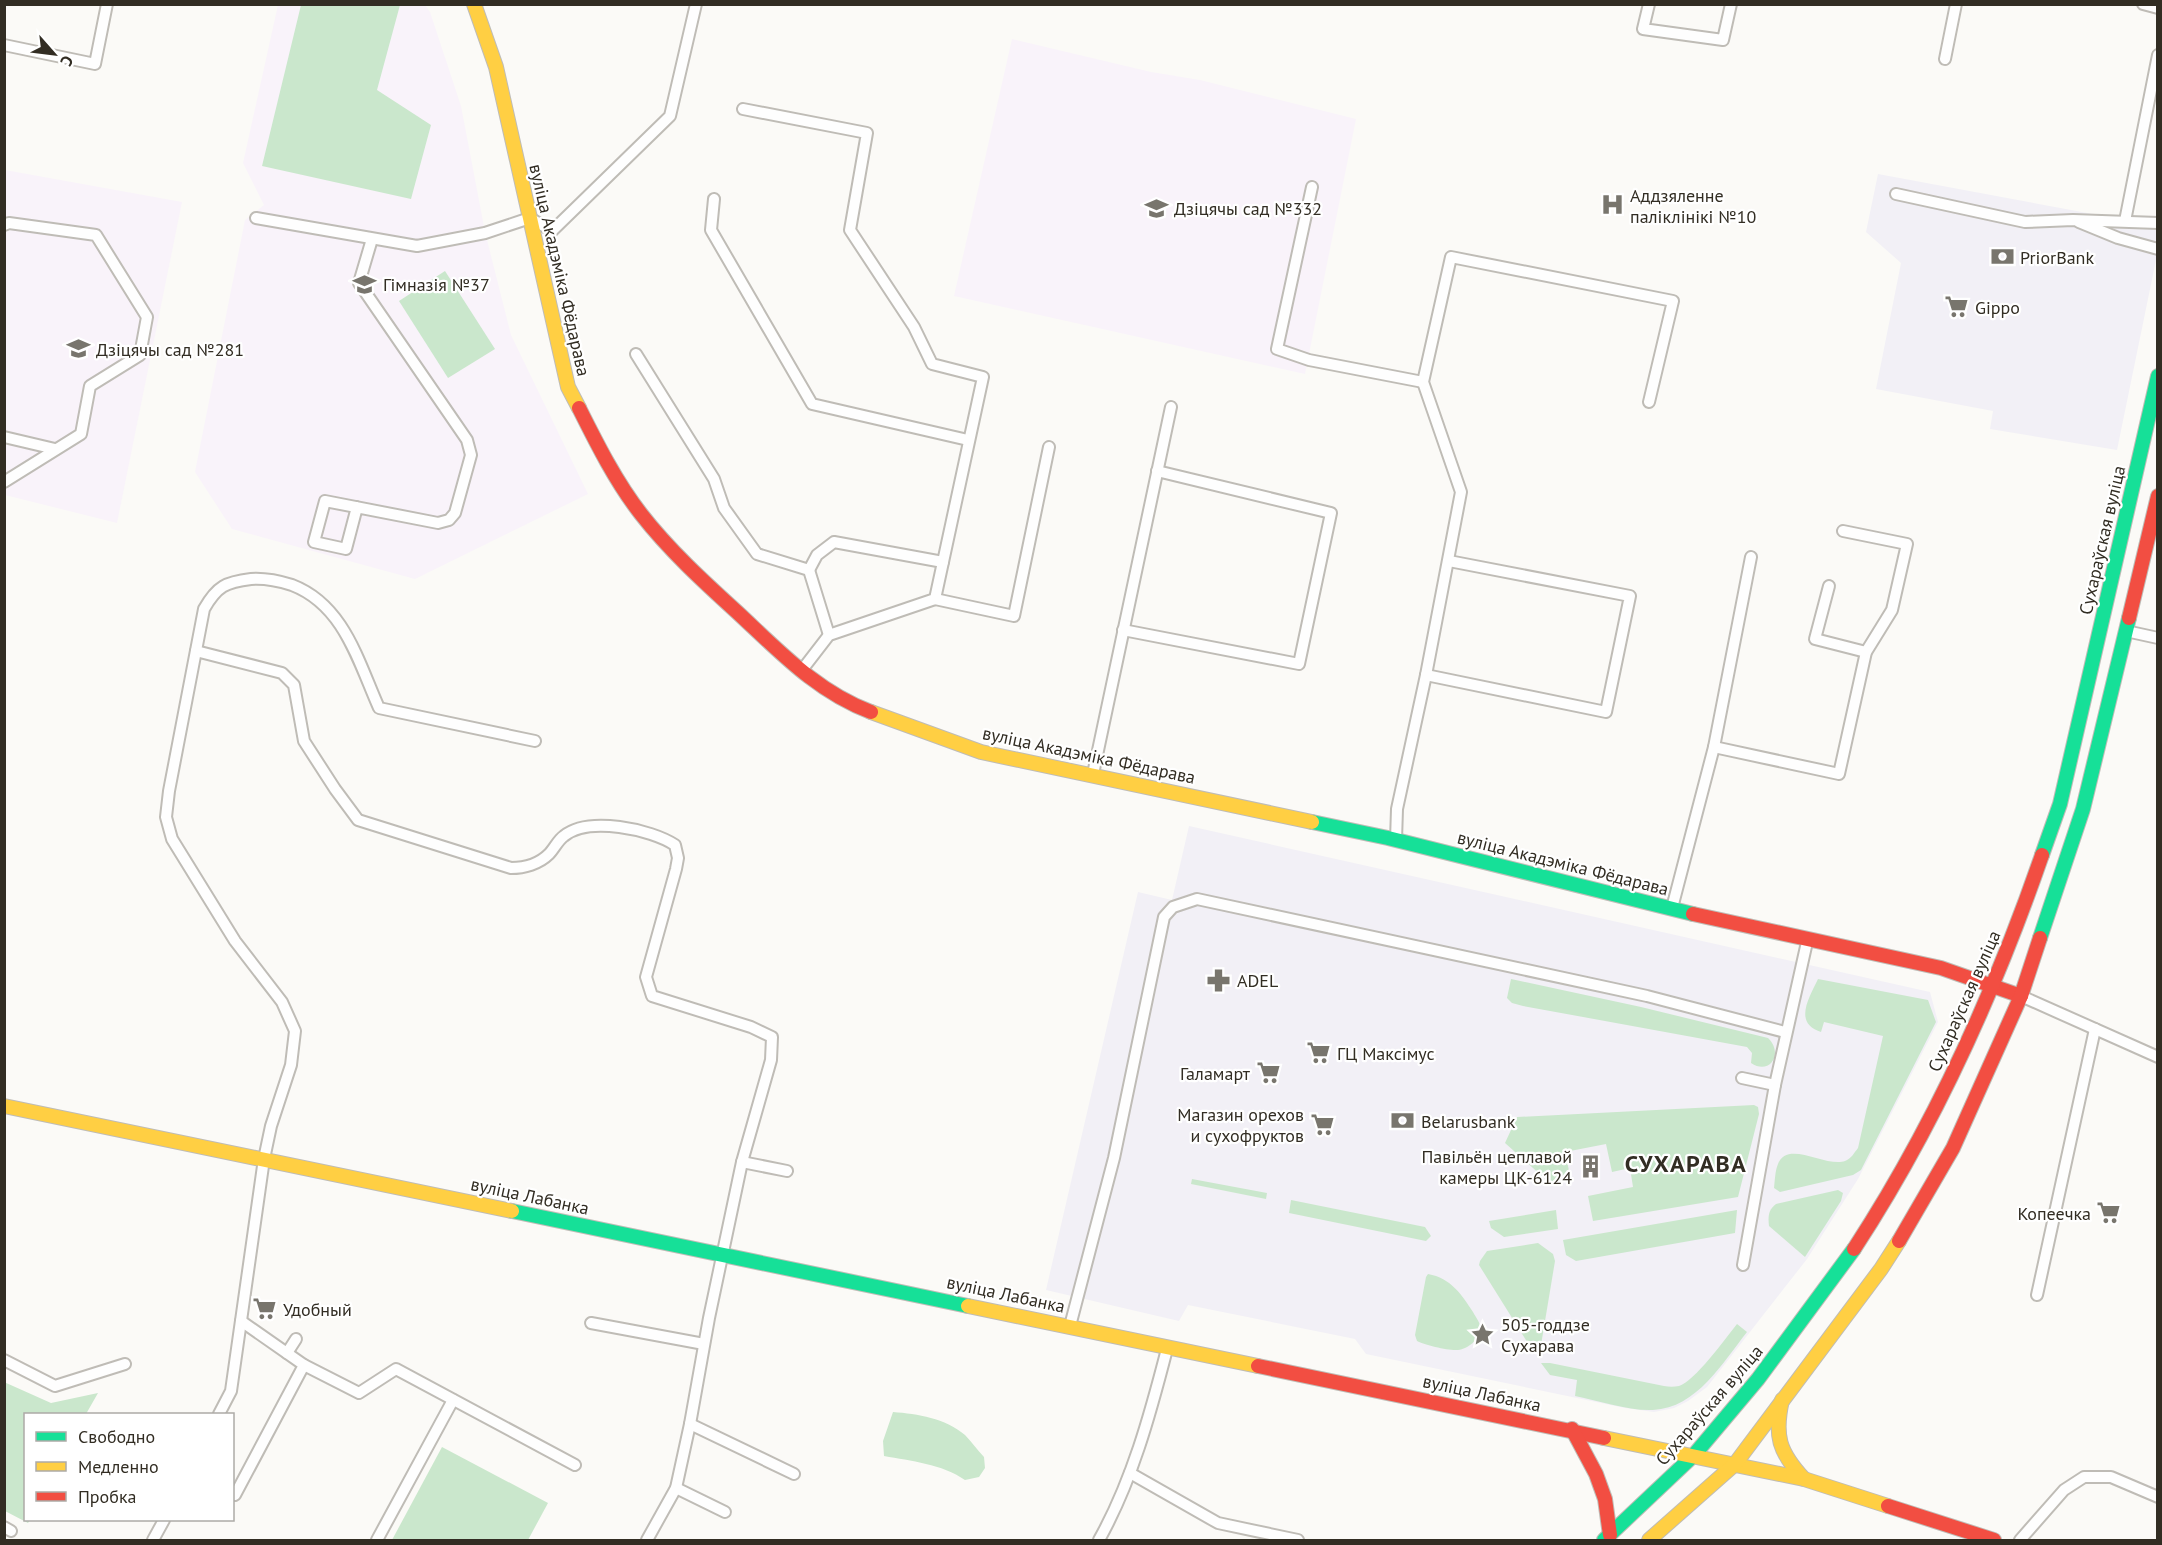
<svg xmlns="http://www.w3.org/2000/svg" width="2162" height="1545" viewBox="0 0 2162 1545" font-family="'PT Sans',sans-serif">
  <rect width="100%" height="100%" fill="#fbfaf7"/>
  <g fill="#f2f0f6">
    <polygon points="1878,174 2157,226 2157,255 2117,450 1990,429 1993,411 1876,389 1901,263 1866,232"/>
    <polygon points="1189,826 1930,992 1938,1022 1858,1179 1807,1259 1707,1387 1688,1401 1674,1408 1654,1412 1625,1408 1366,1354 1355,1339 1188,1305 1179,1321 1046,1290 1138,892 1172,900"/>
  </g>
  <g fill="#f9f3fa">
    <polygon points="278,5 425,5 430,12 461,106 485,232 511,335 588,494 415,579 232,529 195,472 245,220 264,205 243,163"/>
    <polygon points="1012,39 1151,72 1200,80 1356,119 1305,374 954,296"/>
    <polygon points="5,170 182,202 117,523 5,495"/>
  </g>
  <g fill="#cae7cc">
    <polygon points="301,5 400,5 377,90 431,125 411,199 262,166"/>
    <polygon points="445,271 495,349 448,378 399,301"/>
    <path d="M1511,979L1641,1007L1768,1038C1784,1053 1770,1076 1751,1063L1752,1053L1747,1047L1523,1006L1512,1003L1507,998Z"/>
    <path d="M1818,979L1928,1000L1936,1022L1861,1170L1853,1175L1780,1192L1774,1188C1775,1180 1775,1171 1778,1164C1787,1139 1827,1168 1845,1161C1851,1159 1854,1153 1858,1148L1883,1036L1824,1022L1821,1032C1793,1023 1809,998 1818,979Z"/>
    <polygon points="1754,1105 1758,1107 1759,1114 1738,1197 1593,1221 1588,1196 1633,1187 1630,1168 1612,1172 1606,1144 1565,1152 1571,1180 1551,1184 1505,1143 1517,1117"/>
    <polygon points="1192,1179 1267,1193 1266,1199 1191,1184"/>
    <path d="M1838,1190L1843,1193L1841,1201L1805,1257L1769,1226C1768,1217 1768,1210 1776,1204Z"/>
    <polygon points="1291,1200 1425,1227 1431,1236 1426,1241 1289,1213"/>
    <polygon points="1556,1210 1558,1229 1504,1237 1491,1228 1489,1221"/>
    <polygon points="1737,1210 1735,1233 1576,1261 1566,1255 1563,1240"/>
    <polygon points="1538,1243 1553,1254 1555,1261 1541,1345 1534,1353 1479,1265 1480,1261 1487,1251"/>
    <path d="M1428,1274C1451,1278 1462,1295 1473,1312C1476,1318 1481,1323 1480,1329C1480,1339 1468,1349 1458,1350C1449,1351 1425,1345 1417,1341L1415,1335L1426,1277Z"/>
    <path d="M1737,1324L1747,1332C1723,1362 1697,1408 1653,1410C1628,1411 1600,1401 1575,1396L1577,1380L1550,1375L1541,1363H1550L1664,1386C1669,1387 1674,1387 1679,1386C1694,1382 1726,1338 1737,1324Z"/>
    <polygon points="4,1382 51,1403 98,1393 86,1414 26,1414 26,1520 30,1520 28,1523 5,1511"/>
    <path d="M893,1412C918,1414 945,1418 965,1435C972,1442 977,1450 984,1457L985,1468L979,1477L965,1480C942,1464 911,1461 884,1456L883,1441Z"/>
    <polygon points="442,1447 548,1503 528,1540 392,1540"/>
  </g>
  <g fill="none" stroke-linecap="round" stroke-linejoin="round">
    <defs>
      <g id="lane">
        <polyline points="1649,4 1643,29 1723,40 1731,4"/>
        <polyline points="2143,4 2158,8"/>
        <polyline points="4,45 95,64 107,4"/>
        <polyline points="1945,59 1956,4"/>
        <polyline points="743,109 867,133 850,230 914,327 932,364 983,377 935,599 829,635 802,670"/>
        <polyline points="1312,187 1277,349 1309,360 1423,382"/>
        <polyline points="1896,194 2025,222 2073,220 2158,223"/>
        <polyline points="714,199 711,230 812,404 968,440"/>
        <polyline points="256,218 417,246 485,233 530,218 552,231 670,116 696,4"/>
        <polyline points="2125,221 2158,55"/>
        <polyline points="2079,222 2118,238 2158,249"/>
        <polyline points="4,225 9,223 96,235 147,317 140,355 90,386 81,434 4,482"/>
        <polyline points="636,354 714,479 724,508 757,554 809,570 829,635"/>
        <polyline points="4,437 55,449"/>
        <polyline points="357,507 346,549 314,542 325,501 438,523 449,520 455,513 471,455 467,440 359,283 372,239"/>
        <polyline points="809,570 817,555 834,542 943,562"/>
        <polyline points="1829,586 1815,639 1866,652"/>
        <polyline points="935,599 1014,616 1049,447"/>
        <polyline points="1123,630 1299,664 1331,513 1157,471"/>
        <polyline points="2126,631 2158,638"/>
        <path d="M196,651L282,673L294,685L304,741L335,789L358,820L511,868C524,868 539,864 549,854C554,849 558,840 564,836C588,816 651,829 675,845L678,858L676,869L646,977L652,996L751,1027L772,1037L771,1060L742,1162L709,1318L690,1424L676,1488L647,1540"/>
        <polyline points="1426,675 1606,712 1630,596 1449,561"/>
        <polyline points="1714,747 1839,774 1866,652 1892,610 1907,544 1843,531"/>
        <polyline points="1093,774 1171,407"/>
        <polyline points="1396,840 1397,809 1426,675 1461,492 1423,382 1451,257 1673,301 1649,402"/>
        <polyline points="1672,908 1714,747 1751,557"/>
        <polyline points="2021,996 2158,1057"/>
        <polyline points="1742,1078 1775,1085"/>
        <polyline points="742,1162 787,1171"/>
        <polyline points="1743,1265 1775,1085 1807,942"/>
        <polyline points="2037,1295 2095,1029"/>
        <polyline points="591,1323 704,1344"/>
        <polyline points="1070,1326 1114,1158 1164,917 1173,907 1197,899 1647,996 1785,1032"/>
        <polyline points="287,1353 296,1339"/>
        <polyline points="4,1360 55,1386 125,1364"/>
        <polyline points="304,1365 359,1393 396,1369 575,1465"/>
        <path d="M219,1414L231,1391L264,1159L271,1126L291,1065L295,1031L282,1002L235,941L172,839L166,817L169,791L204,609C217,586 226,582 251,579C265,578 279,581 292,585C344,605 358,661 379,708L535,741"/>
        <polyline points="690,1424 794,1474"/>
        <polyline points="1130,1473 1218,1523 1298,1540"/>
        <polyline points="676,1488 725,1512"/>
        <polyline points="235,1495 304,1365 241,1321"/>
        <polyline points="4,1527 11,1531"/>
        <polyline points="153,1540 164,1520"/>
        <polyline points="377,1540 453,1400"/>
        <path d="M1099,1540C1132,1481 1150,1415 1167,1349"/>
        <polyline points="2020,1540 2064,1490 2084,1477 2111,1477 2158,1497"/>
      </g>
      <g id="fast">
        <polyline points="1312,822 1388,838 1693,914"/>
        <polyline points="2042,855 2060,804 2158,376"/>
        <polyline points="2040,938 2083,809 2129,618"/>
        <polyline points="512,1211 968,1306"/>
        <polyline points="1604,1540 1694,1455 1758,1379 1854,1249"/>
      </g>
      <g id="slow">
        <polyline points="474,4 496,67 568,387 579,408"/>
        <polyline points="871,712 981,752 1312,822"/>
        <polyline points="4,1106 512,1211"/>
        <polyline points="968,1306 1258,1366"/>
        <path d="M1782,1400C1774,1436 1779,1452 1804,1479"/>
        <polyline points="1604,1438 1804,1479 1888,1506"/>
        <polyline points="1649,1540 1735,1464 1881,1269 1899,1241"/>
      </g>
      <g id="jam">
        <path d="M579,408C597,444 616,482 641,514C669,550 704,582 737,612C779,651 817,692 871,712"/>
        <polyline points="2129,618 2158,496"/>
        <polyline points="1693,914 1941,968 2021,996"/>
        <polyline points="1899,1241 1953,1148 2021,996 2040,938"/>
        <path d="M1854,1249C1933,1128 1995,991 2042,855"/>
        <polyline points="1258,1366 1604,1438"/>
        <polyline points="1572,1429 1596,1474 1605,1499 1610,1535"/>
        <polyline points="1888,1506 1994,1540"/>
      </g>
    </defs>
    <use href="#lane" stroke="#bfbcb6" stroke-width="14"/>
    <use href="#fast" stroke="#bfbcb6" stroke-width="16"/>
    <use href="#slow" stroke="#bfbcb6" stroke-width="16"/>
    <use href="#jam" stroke="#bfbcb6" stroke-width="16"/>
    <use href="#lane" stroke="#fefefe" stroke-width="10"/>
    <use href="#fast" stroke="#16e098" stroke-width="14"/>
    <use href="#slow" stroke="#ffcf43" stroke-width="14"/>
    <use href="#jam" stroke="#f24e42" stroke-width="14"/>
  </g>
  <defs>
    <symbol id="hospital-bare" viewBox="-9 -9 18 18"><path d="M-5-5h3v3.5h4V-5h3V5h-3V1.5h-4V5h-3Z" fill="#78756d" stroke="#fff" stroke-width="2.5" paint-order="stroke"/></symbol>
    <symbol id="school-bare" viewBox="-9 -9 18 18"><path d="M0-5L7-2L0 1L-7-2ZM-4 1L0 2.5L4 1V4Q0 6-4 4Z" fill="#78756d" stroke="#fff" stroke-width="2.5" paint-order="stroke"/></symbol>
    <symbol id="bank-bare" viewBox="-9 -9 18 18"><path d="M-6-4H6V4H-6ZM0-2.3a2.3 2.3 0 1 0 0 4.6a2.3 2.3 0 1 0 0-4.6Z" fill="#78756d" stroke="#fff" stroke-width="2.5" paint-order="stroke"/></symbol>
    <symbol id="supermarket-bare" viewBox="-9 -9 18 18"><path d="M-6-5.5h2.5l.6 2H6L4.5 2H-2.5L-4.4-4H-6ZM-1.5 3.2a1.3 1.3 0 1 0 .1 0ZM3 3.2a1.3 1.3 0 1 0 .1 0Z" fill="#78756d" stroke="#fff" stroke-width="2.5" paint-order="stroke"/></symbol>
    <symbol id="pharmacy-bare" viewBox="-9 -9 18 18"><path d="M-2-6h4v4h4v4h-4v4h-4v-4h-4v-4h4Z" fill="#78756d" stroke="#fff" stroke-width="2.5" paint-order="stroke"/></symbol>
    <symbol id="building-bare" viewBox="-9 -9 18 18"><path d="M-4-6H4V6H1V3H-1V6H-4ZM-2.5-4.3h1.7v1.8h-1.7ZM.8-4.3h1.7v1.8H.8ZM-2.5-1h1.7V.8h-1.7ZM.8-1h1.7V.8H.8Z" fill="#78756d" stroke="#fff" stroke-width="2.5" paint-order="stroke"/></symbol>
    <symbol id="sight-bare" viewBox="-9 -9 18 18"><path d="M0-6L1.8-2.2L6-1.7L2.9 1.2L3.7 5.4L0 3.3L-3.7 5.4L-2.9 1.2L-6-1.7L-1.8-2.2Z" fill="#78756d" stroke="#fff" stroke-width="2.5" paint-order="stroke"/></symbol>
  </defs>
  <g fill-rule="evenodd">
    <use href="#hospital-bare" x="1596" y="188" width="33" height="33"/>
    <use href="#school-bare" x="1140" y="192" width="33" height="33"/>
    <use href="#bank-bare" x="1986" y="240" width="33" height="33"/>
    <use href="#school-bare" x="348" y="268" width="33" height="33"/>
    <use href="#supermarket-bare" x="1940" y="290" width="33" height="33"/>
    <use href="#school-bare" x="62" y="332" width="33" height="33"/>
    <use href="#pharmacy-bare" x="1202" y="964" width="33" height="33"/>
    <use href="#supermarket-bare" x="1302" y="1036" width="33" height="33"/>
    <use href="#supermarket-bare" x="1252" y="1056" width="33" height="33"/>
    <use href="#bank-bare" x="1386" y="1104" width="33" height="33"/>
    <use href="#supermarket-bare" x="1306" y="1108" width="33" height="33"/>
    <use href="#building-bare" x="1574" y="1150" width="33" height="33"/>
    <use href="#supermarket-bare" x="2092" y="1196" width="33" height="33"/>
    <use href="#supermarket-bare" x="248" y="1292" width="33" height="33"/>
    <use href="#sight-bare" x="1466" y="1318" width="33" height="33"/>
  </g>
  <g text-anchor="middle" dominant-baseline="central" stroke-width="4.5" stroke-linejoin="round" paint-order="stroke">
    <g font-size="18" fill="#322d23" stroke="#fff" text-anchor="start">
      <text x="1630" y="195">Аддзяленне<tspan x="1630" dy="21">паліклінікі №10</tspan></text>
      <text x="1174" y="208">Дзіцячы сад №332</text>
      <text x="2020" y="257">PriorBank</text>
      <text x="383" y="284">Гімназія №37</text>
      <text x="1975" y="307">Gippo</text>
      <text x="96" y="349">Дзіцячы сад №281</text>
      <text x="1237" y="980">ADEL</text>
      <text x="1337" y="1053">ГЦ Максімус</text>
      <text x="1250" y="1073" text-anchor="end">Галамарт</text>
      <text x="1304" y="1114" text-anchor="end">Магазин орехов<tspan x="1304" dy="21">и сухофруктов</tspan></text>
      <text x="1421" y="1121">Belarusbank</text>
      <text x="1572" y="1156" text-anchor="end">Павільён цеплавой<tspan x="1572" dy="21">камеры ЦК-6124</tspan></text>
      <text x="2091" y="1213" text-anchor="end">Копеечка</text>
      <text x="283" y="1309">Удобный</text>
      <text x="1501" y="1324">505-годдзе<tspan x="1501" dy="21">Сухарава</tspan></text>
    </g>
    <g font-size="18" fill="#322d23" stroke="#fff">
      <text transform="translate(560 270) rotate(77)">вуліца Акадэміка Фёдарава</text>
      <text transform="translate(2102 540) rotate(-77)">Сухараўская вуліца</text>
      <text transform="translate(1089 755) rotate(12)">вуліца Акадэміка Фёдарава</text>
      <text transform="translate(1563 863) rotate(14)">вуліца Акадэміка Фёдарава</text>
      <text transform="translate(1964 1001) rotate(-66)">Сухараўская вуліца</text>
      <text transform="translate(530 1196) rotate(12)">вуліца Лабанка</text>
      <text transform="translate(1006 1294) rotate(12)">вуліца Лабанка</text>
      <text transform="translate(1482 1393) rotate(12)">вуліца Лабанка</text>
      <text transform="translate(1709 1405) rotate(-49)">Сухараўская вуліца</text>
    </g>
    <g font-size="24" font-weight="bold" letter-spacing="1.5" fill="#322d23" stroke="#fff">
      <text x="1686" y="1163">СУХАРАВА</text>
    </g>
  </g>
  <rect width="2162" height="1545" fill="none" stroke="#322d23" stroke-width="12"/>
  <rect x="24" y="1413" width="210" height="108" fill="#ffffff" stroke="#adaba7" stroke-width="1.5"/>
  <rect x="36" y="1432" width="30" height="9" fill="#16e098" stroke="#adaba7" stroke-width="1.5"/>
  <text x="78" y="1443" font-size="18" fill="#322d23">Свободно</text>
  <rect x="36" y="1462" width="30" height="9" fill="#ffcf43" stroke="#adaba7" stroke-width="1.5"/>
  <text x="78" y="1473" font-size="18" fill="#322d23">Медленно</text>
  <rect x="36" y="1492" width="30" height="9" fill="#f24e42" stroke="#adaba7" stroke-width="1.5"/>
  <text x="78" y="1503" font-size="18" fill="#322d23">Пробка</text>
  <g transform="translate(54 54) rotate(118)" stroke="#ffffff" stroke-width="4.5" paint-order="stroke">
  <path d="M0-4.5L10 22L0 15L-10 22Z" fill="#322d23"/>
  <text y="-9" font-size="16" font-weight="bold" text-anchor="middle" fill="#322d23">С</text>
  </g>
</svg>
